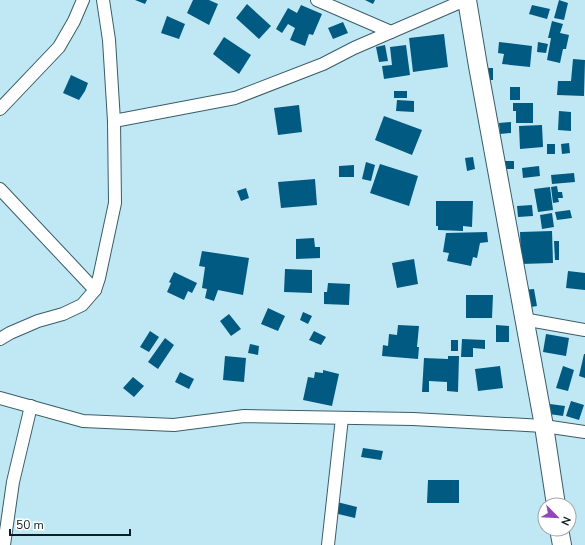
<svg xmlns="http://www.w3.org/2000/svg" width="585" height="545" viewBox="0 0 585 545" font-family="'Nunito Sans',sans-serif">
  <rect width="100%" height="100%" fill="#c0e8f4"/>
  <g fill="#005a81">
    <polygon points="135,0 147,0 145,4"/>
    <polygon points="193,0 209,0 218,4 209,25 187,13"/>
    <polygon points="365,0 375,0 373,4"/>
    <polygon points="559,0 568,3 564,20 554,18"/>
    <polygon points="247,4 271,26 259,39 236,18"/>
    <polygon points="301,5 322,14 313,35 309,34 305,46 290,40 295,28 288,24 282,33 276,29 288,8 297,13"/>
    <polygon points="532,5 550,9 547,19 529,14"/>
    <polygon points="167,16 185,24 179,39 161,33"/>
    <polygon points="552,21 563,24 560,33 569,35 566,49 563,49 560,63 547,60 551,38 548,38"/>
    <polygon points="343,22 348,33 333,39 328,28"/>
    <polygon points="444,34 448,67 413,72 409,38"/>
    <polygon points="224,37 251,55 239,74 213,54"/>
    <polygon points="499,42 532,46 530,67 502,64 504,54 498,53"/>
    <polygon points="538,42 548,44 546,53 537,52"/>
    <polygon points="385,45 388,61 379,62 376,47"/>
    <polygon points="406,45 410,75 384,79 382,66 392,65 390,47"/>
    <polygon points="573,59 585,60 584,96 557,95 558,81 571,81"/>
    <rect x="483" y="68" width="10" height="12"/>
    <polygon points="71,75 88,83 85,91 79,100 63,93"/>
    <rect x="510" y="87" width="10" height="13"/>
    <rect x="394" y="91" width="13" height="7"/>
    <polygon points="397,100 414,101 414,112 396,111"/>
    <polygon points="513,103 533,103 533,123 516,123 516,111 513,111"/>
    <polygon points="299,105 302,132 278,135 274,108"/>
    <polygon points="559,111 571,112 571,131 558,130"/>
    <polygon points="384,116 422,130 412,155 375,140"/>
    <polygon points="511,122 511,133 500,134 499,123"/>
    <polygon points="542,125 543,147 520,149 519,126"/>
    <polygon points="569,143 570,153 562,154 561,144"/>
    <rect x="547" y="144" width="8" height="10"/>
    <polygon points="473,157 475,169 467,171 465,158"/>
    <polygon points="504,161 514,161 514,169 505,169"/>
    <polygon points="366,162 375,165 371,181 362,179"/>
    <polygon points="380,164 418,176 409,206 370,193"/>
    <polygon points="354,165 354,177 339,177 339,166"/>
    <polygon points="539,166 540,176 523,178 522,168"/>
    <polygon points="574,173 575,182 552,184 551,175"/>
    <polygon points="315,179 317,205 281,208 278,182"/>
    <polygon points="557,186 558,192 562,192 563,198 558,198 559,202 553,203 551,187"/>
    <polygon points="550,187 553,210 538,212 534,189"/>
    <polygon points="246,188 249,198 241,201 237,191"/>
    <polygon points="436,201 473,201 472,227 463,226 463,231 438,230 438,226 436,226"/>
    <polygon points="532,205 533,216 518,217 517,206"/>
    <polygon points="570,210 572,218 557,220 555,212"/>
    <polygon points="552,213 554,227 542,229 540,215"/>
    <polygon points="552,231 553,263 521,264 520,232"/>
    <polygon points="487,232 488,242 480,243 477,258 473,257 471,266 447,261 449,253 443,252 446,233"/>
    <polygon points="314,238 315,247 320,247 320,258 296,259 296,239"/>
    <polygon points="554,241 559,241 559,260 555,260"/>
    <polygon points="202,251 249,258 243,295 218,290 214,301 205,298 207,289 202,288 205,267 199,266"/>
    <polygon points="414,259 418,284 397,288 392,263"/>
    <polygon points="285,269 312,270 312,293 284,292"/>
    <polygon points="568,271 585,273 585,290 566,288"/>
    <polygon points="174,272 197,283 192,293 188,291 184,300 167,292 171,283 169,282"/>
    <polygon points="328,283 350,284 349,305 324,304 324,292 327,292"/>
    <polygon points="534,289 537,306 525,308 522,290"/>
    <polygon points="466,295 493,295 492,318 466,318"/>
    <polygon points="268,308 285,316 278,331 261,324"/>
    <polygon points="303,312 312,316 308,324 300,320"/>
    <polygon points="229,314 241,329 231,336 220,321"/>
    <polygon points="398,325 419,326 417,347 419,347 418,359 382,356 383,345 388,346 389,334 397,335"/>
    <polygon points="496,325 509,326 509,342 496,342"/>
    <polygon points="150,331 159,337 149,352 140,347"/>
    <polygon points="314,331 326,337 321,345 309,340"/>
    <polygon points="546,334 569,338 566,356 543,352"/>
    <polygon points="165,338 174,345 158,369 148,362"/>
    <polygon points="462,339 485,340 485,349 473,348 473,357 461,357"/>
    <rect x="451" y="340" width="7" height="11"/>
    <polygon points="250,344 259,346 258,355 248,353"/>
    <polygon points="584,354 585,354 585,378 579,376"/>
    <polygon points="225,356 246,358 244,382 223,380"/>
    <polygon points="448,356 459,356 458,392 447,391 447,382 429,381 429,392 422,392 424,358 448,359"/>
    <polygon points="500,366 503,388 478,391 475,369"/>
    <polygon points="563,366 574,370 568,391 556,388"/>
    <polygon points="323,370 339,374 332,406 303,400 308,377 314,378 315,372 323,373"/>
    <polygon points="180,372 194,379 189,389 175,382"/>
    <polygon points="133,377 144,386 134,397 123,388"/>
    <polygon points="571,401 584,405 579,420 566,416"/>
    <polygon points="550,404 565,406 563,416 549,414"/>
    <polygon points="363,448 383,451 381,460 361,457"/>
    <polygon points="428,480 459,480 459,503 427,503"/>
    <polygon points="337,502 357,507 355,518 334,513"/>
  </g>
  <g fill="none" stroke-linecap="round" stroke-linejoin="round">
    <defs>
      <g id="street">
        <polyline points="317,0 391,32"/>
        <polyline points="0,109 59,47 74,21 83,0"/>
        <polyline points="114,121 235,98 323,64 354,48 465,0"/>
        <polyline points="0,189 95,290"/>
        <polyline points="523,319 585,330"/>
        <polyline points="0,339 10,333 38,321 63,314 82,305 95,290 99,278 115,203 114,121 109,40 103,0"/>
        <polyline points="0,398 83,421 174,425 244,416 413,419 544,426 585,432"/>
        <polyline points="4,545 13,482 31,406"/>
        <polyline points="328,545 342,418"/>
      </g>
      <g id="secondary">
        <polyline points="467,0 478,66 544,426 556,505"/>
        <polyline points="559,529 562,545"/>
      </g>
    </defs>
    <use href="#street" stroke="#395d67" stroke-width="14"/>
    <use href="#secondary" stroke="#395d67" stroke-width="20"/>
    <use href="#street" stroke="#fff" stroke-width="12"/>
    <use href="#secondary" stroke="#fff" stroke-width="18"/>
  </g>
  <g transform="translate(557 517) rotate(114)"><circle r="19" fill="#ffffff" stroke="#9fa5a6"/>
  <path d="M0-3L7 15L0 10L-7 15Z" fill="#8f47b9"/>
  <text y="-6" font-size="11" font-weight="bold" text-anchor="middle" fill="#0e1d21">N</text>
  </g>
  <path d="M10 529v6h120v-6" fill="none" stroke="#0e1d21" stroke-width="2"/>
  <text x="16" y="529" font-size="12" fill="#0e1d21" stroke="#ffffff" stroke-width="3" paint-order="stroke">50 m</text>
</svg>
